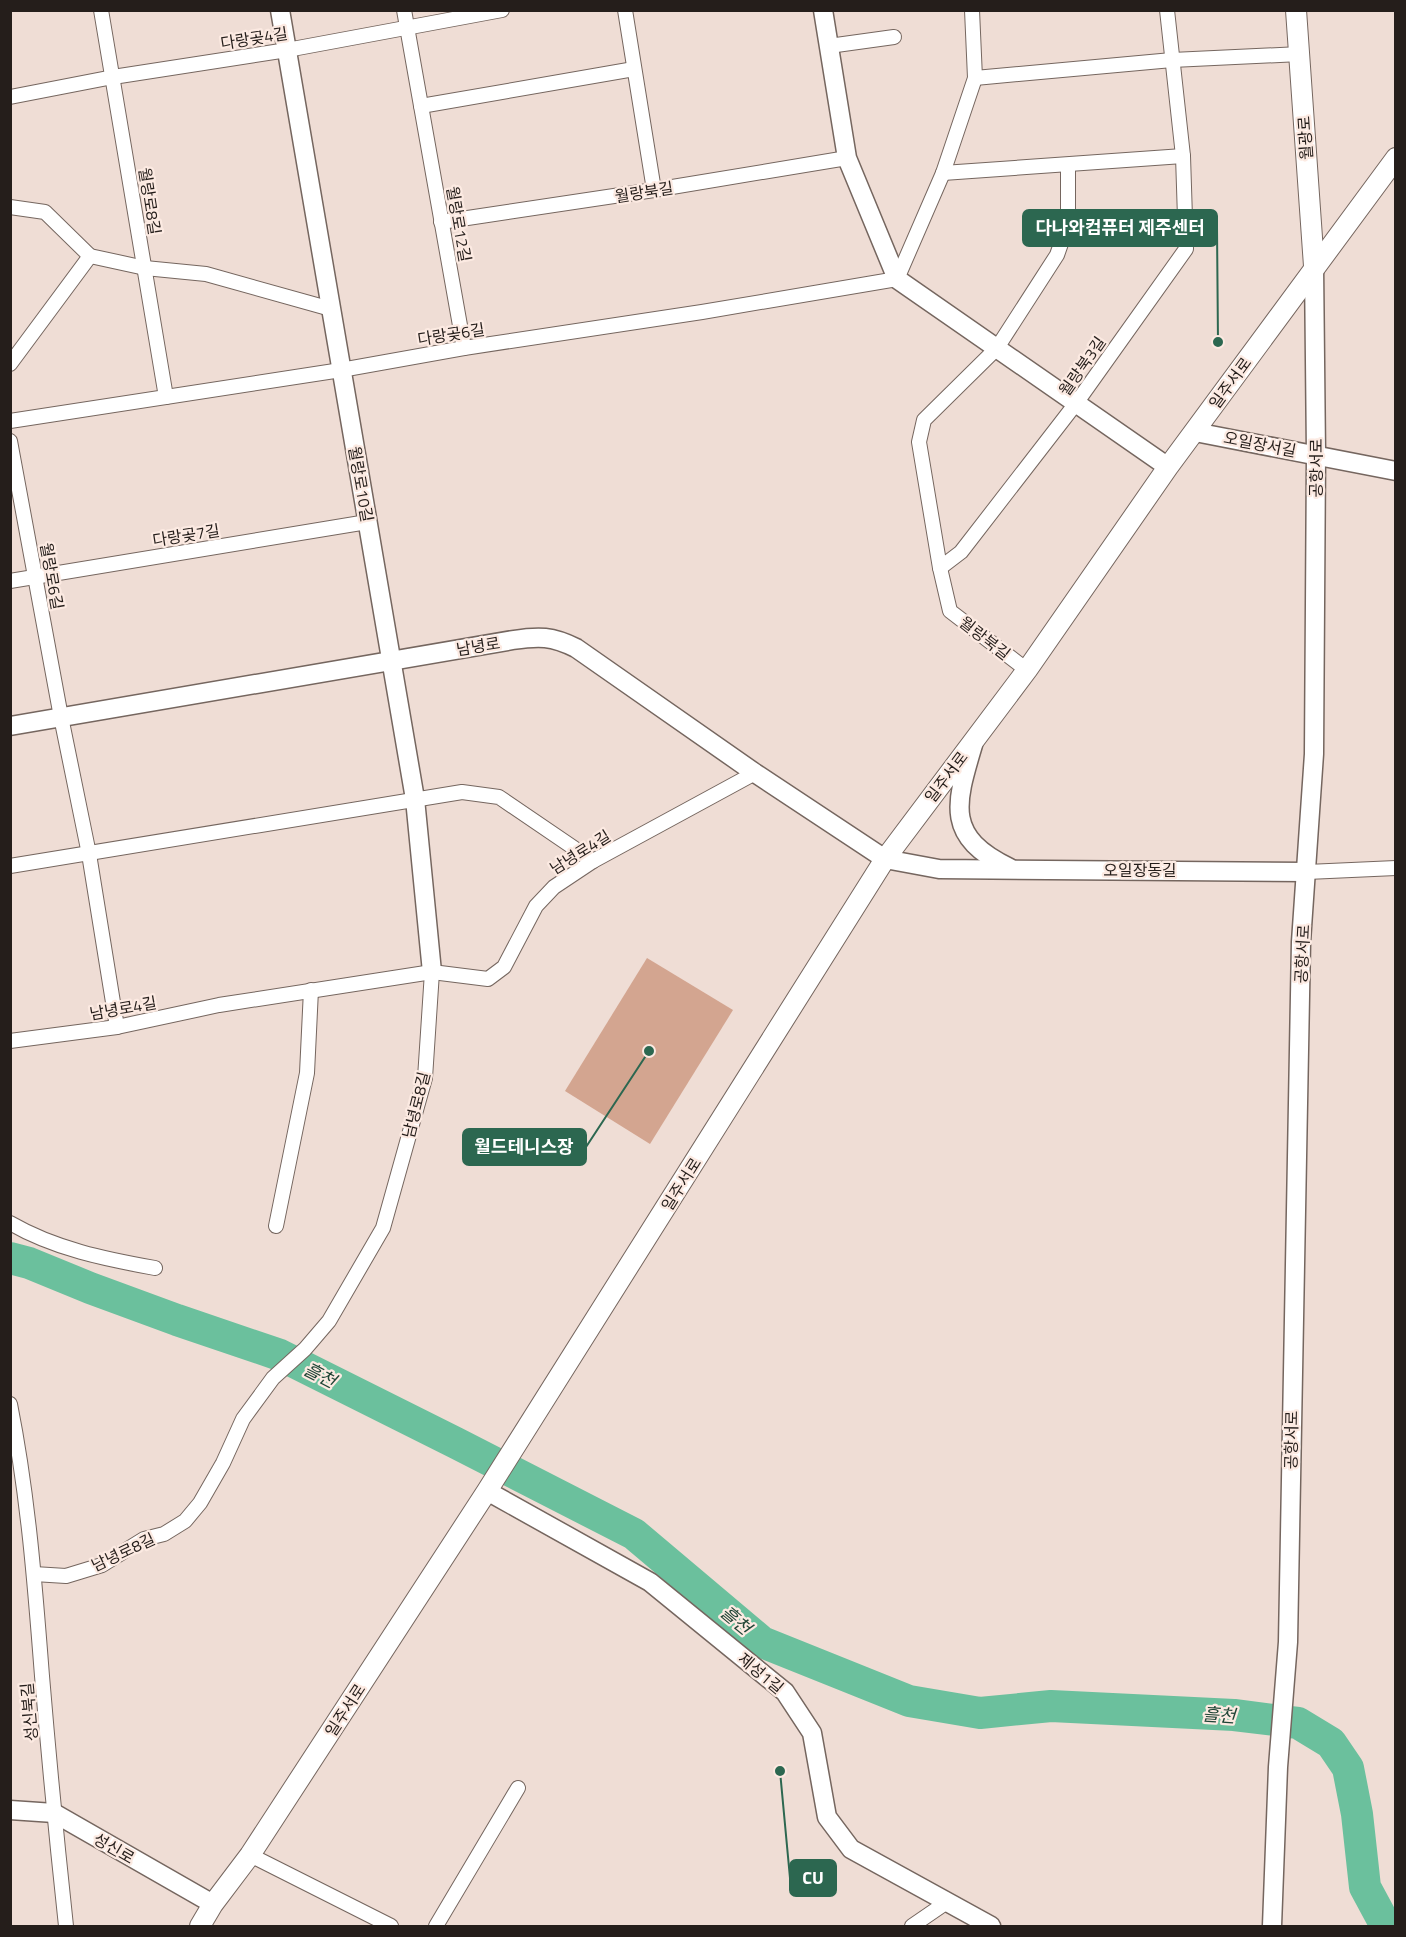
<svg xmlns="http://www.w3.org/2000/svg" width="1406" height="1937" viewBox="0 0 1406 1937" font-family="'Titillium Web','Noto Sans KR',sans-serif">
  <rect width="100%" height="100%" fill="#efddd5"/>
  <polygon fill="#d3a590" points="647,958 733,1010 650,1144 565,1091"/>
  <g fill="none" stroke-linecap="round" stroke-linejoin="round">
    <polyline stroke="#6bc09d" stroke-width="32" points="10,1258 29,1263 90,1288 177,1320 280,1355 456,1443 634,1534 762,1642 909,1701 980,1713 1051,1706 1234,1715 1298,1723 1331,1743 1348,1768 1357,1814 1365,1887 1386,1926"/>
    <defs>
      <g id="minor">
        <polyline points="101,10 166,397"/>
        <polyline points="404,10 464,348"/>
        <polyline points="625,10 654,190"/>
        <polyline points="829,46 894,37"/>
        <polyline points="975,78 1172,60 1300,54"/>
        <polyline points="10,97 113,77 287,50 502,10"/>
        <polyline points="421,106 634,69"/>
        <polyline points="943,173 1183,156"/>
        <polyline points="10,207 45,212 90,256 10,364"/>
        <polyline points="441,222 654,190 847,158"/>
        <polyline points="90,256 145,268 206,274 331,309"/>
        <polyline points="10,421 341,370 464,348 702,312 897,279 943,173 975,78 972,10"/>
        <polyline points="10,441 61,717 89,854 117,1027"/>
        <polyline points="940,568 961,552 1077,402 1186,249 1183,156 1167,10"/>
        <polyline points="10,581 367,522"/>
        <polyline points="1027,670 950,611 940,568 919,442 924,420 997,348 1057,255 1064,235 1068,210 1068,165"/>
        <polyline points="10,866 462,792 499,797 593,861"/>
        <polyline points="1307,872 1396,868"/>
        <polyline points="10,1041 117,1027 219,1005 432,972 488,979 504,967 536,906 554,887 593,861 755,773"/>
        <path d="M10,1223C55,1249 105,1259 155,1268"/>
        <polyline points="276,1226 307,1073 311,990"/>
        <path d="M10,1404C28,1494 35,1585 42,1676C49,1760 57,1843 66,1926"/>
        <polyline points="34,1574 66,1576 102,1565 144,1539 164,1534 185,1521 200,1503 223,1463 243,1419 273,1378 305,1349 329,1321 383,1228 425,1078 432,972"/>
        <polyline points="250,1855 391,1926"/>
        <polyline points="436,1926 518,1788"/>
        <polyline points="912,1926 947,1902"/>
      </g>
      <g id="tertiary">
        <polyline points="280,10 415,799 432,972"/>
        <polyline points="823,10 847,158 897,279 1168,467"/>
        <polyline points="1195,432 1396,471"/>
        <path d="M10,726L513,640C539,636 552,636 576,648L755,773L885,859L939,869L1307,872"/>
        <path d="M973,745C955,805 945,837 1010,868"/>
        <polyline points="487,1491 650,1582 785,1692 812,1733 827,1817 851,1849 991,1926"/>
        <polyline points="10,1810 54,1813 213,1904"/>
        <polyline points="1272,1926 1278,1767 1288,1642 1301,942 1314,754 1316,455 1314,266"/>
      </g>
      <g id="secondary">
        <polyline points="1296,10 1314,266"/>
        <polyline points="200,1926 213,1904 250,1855 487,1491 885,859 1027,670 1168,467 1396,158"/>
      </g>
    </defs>
    <use href="#minor" stroke="#75665f" stroke-width="16"/>
    <use href="#tertiary" stroke="#75665f" stroke-width="21"/>
    <use href="#secondary" stroke="#75665f" stroke-width="22"/>
    <use href="#minor" stroke="#fff" stroke-width="14"/>
    <use href="#tertiary" stroke="#fff" stroke-width="18"/>
    <use href="#secondary" stroke="#fff" stroke-width="20"/>
  </g>
  <g text-anchor="middle" dominant-baseline="central" stroke-width="4.5" stroke-linejoin="round" paint-order="stroke">
    <g font-size="16" fill="#251e1b" stroke="#fceae2">
      <text transform="translate(254 38) rotate(-9)">다랑곶4길</text>
      <text transform="translate(1305 138) rotate(-94)">월광로</text>
      <text transform="translate(644 192) rotate(-9)">월랑북길</text>
      <text transform="translate(150 201) rotate(81)">월랑로8길</text>
      <text transform="translate(459 224) rotate(80)">월랑로12길</text>
      <text transform="translate(451 334) rotate(-9)">다랑곶6길</text>
      <text transform="translate(1082 366) rotate(-55)">월랑북3길</text>
      <text transform="translate(1230 383) rotate(-54)">일주서로</text>
      <text transform="translate(1260 444) rotate(11)">오일장서길</text>
      <text transform="translate(1316 468) rotate(-90)">공항서로</text>
      <text transform="translate(361 484) rotate(80)">월랑로10길</text>
      <text transform="translate(186 535) rotate(-9)">다랑곶7길</text>
      <text transform="translate(52 576) rotate(80)">월랑로6길</text>
      <text transform="translate(985 638) rotate(38)">월랑북길</text>
      <text transform="translate(478 646) rotate(-9)">남녕로</text>
      <text transform="translate(946 777) rotate(-53)">일주서로</text>
      <text transform="translate(580 852) rotate(-32)">남녕로4길</text>
      <text x="1140" y="870">오일장동길</text>
      <text transform="translate(1302 954) rotate(-87)">공항서로</text>
      <text transform="translate(123 1008) rotate(-10)">남녕로4길</text>
      <text transform="translate(416 1105) rotate(-76)">남녕로8길</text>
      <text transform="translate(681 1184) rotate(-58)">일주서로</text>
      <text transform="translate(1291 1440) rotate(-89)">공항서로</text>
      <text transform="translate(123 1552) rotate(-25)">남녕로8길</text>
      <text transform="translate(761 1673) rotate(40)">제성1길</text>
      <text transform="translate(345 1710) rotate(-57)">일주서로</text>
      <text transform="translate(29 1712) rotate(-95)">성신북길</text>
      <text transform="translate(114 1848) rotate(30)">성신로</text>
    </g>
    <g font-size="18" font-style="italic" fill="#204536" stroke="#fceae2">
      <text transform="translate(320 1375) rotate(27)">흘천</text>
      <text transform="translate(736 1620) rotate(40)">흘천</text>
      <text transform="translate(1219 1715) rotate(4)">흘천</text>
    </g>
  </g>
  <path fill="none" stroke="#2c6750" stroke-width="2" d="M1218 342L1217 228M649 1051L586 1147M780 1771L790 1878"/>
  <g fill="#2c6750" stroke="#fceae2" stroke-width="2">
    <circle cx="1218" cy="342" r="6"/>
    <circle cx="649" cy="1051" r="6"/>
    <circle cx="780" cy="1771" r="6"/>
  </g>
  <g fill="#2c6750" stroke="#2c6750" stroke-width="2">
    <rect x="1023" y="210" width="194" height="36" rx="6"/>
    <rect x="463" y="1129" width="123" height="36" rx="6"/>
    <rect x="790" y="1860" width="46" height="36" rx="6"/>
  </g>
  <g font-size="18" text-anchor="middle" font-weight="bold" fill="#fff">
    <text x="1120" y="234">다나와컴퓨터 제주센터</text>
    <text x="524" y="1153">월드테니스장</text>
    <text x="813" y="1884">CU</text>
  </g>
  <rect width="1406" height="1937" fill="none" stroke="#251e1b" stroke-width="24"/>
</svg>
